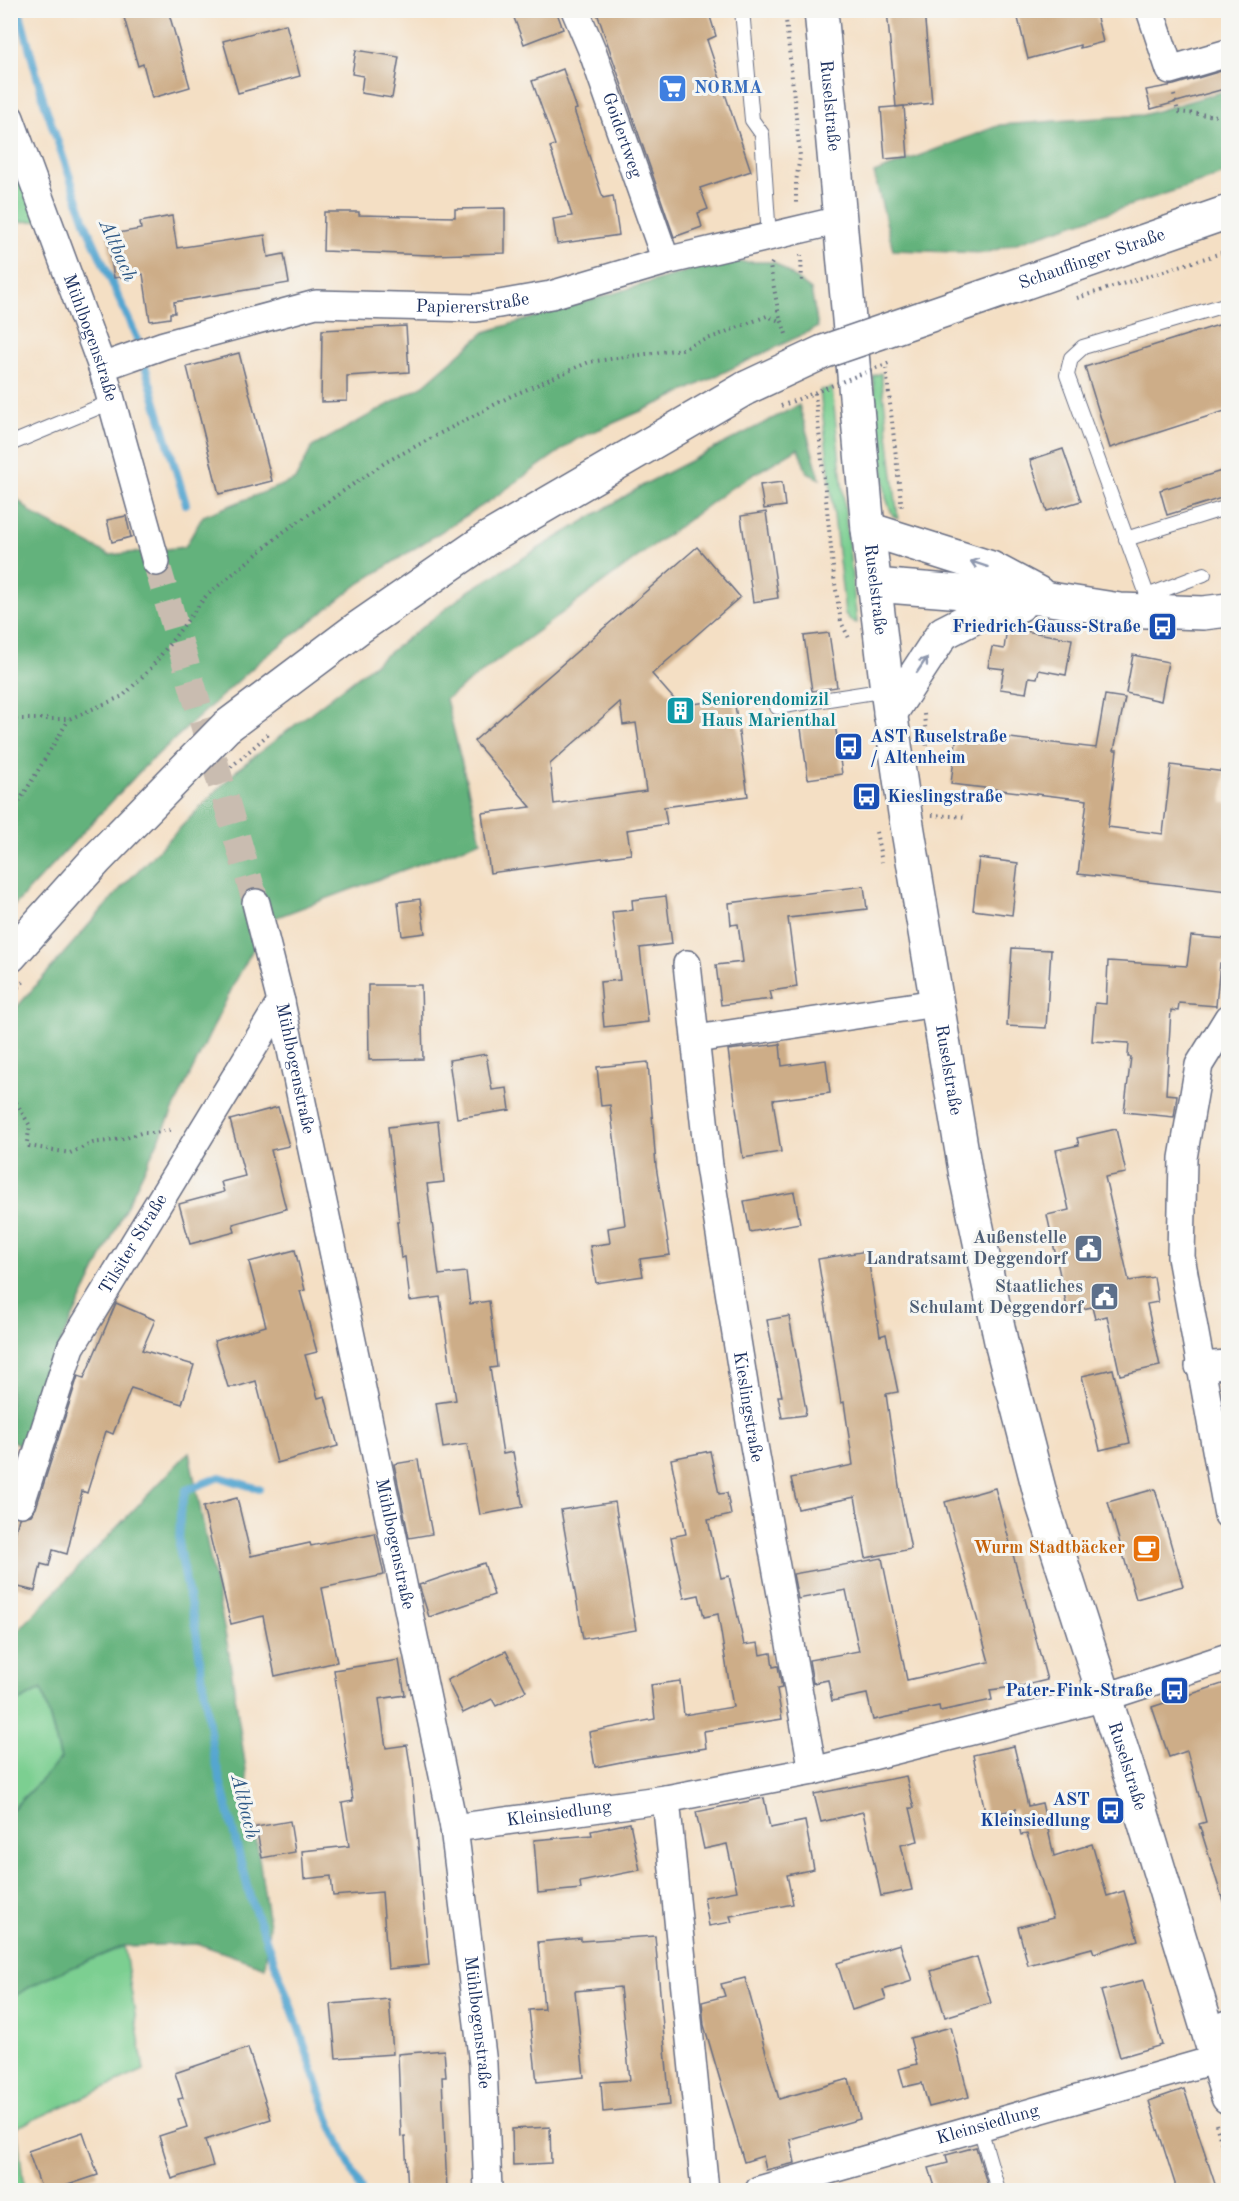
<svg xmlns="http://www.w3.org/2000/svg" width="1239" height="2201" viewBox="0 0 1239 2201" font-family="'Old Standard TT',serif">
  <rect width="100%" height="100%" fill="#f6f6f2"/>
  <filter id="ink" filterUnits="userSpaceOnUse"><feTurbulence type="fractalNoise" baseFrequency=".0167" numOctaves="2"/><feDisplacementMap in="SourceGraphic" scale="12" xChannelSelector="R" yChannelSelector="G"/><feConvolveMatrix kernelMatrix="1 2 1 2 8 2 1 2 1" color-interpolation-filters="sRGB"/></filter>
  <filter id="wash" filterUnits="userSpaceOnUse"><feTurbulence type="fractalNoise" baseFrequency=".008" numOctaves="4" result="noise"/><feDisplacementMap in="SourceGraphic" scale="24" xChannelSelector="R" yChannelSelector="G"/><feGaussianBlur stdDeviation="1.35" result="paint"/><feColorMatrix in="noise" values="0 0 0 0 0 0 0 0 0 0 0 0 0 0 0 0 0 1.4 0 .05"/><feComposite in="paint" operator="in"/></filter>
  <g filter="url(#wash)">
    <rect width="100%" height="100%" fill="#f4dfc4"/>
    <g fill="#7bcf91" stroke="#4b7f78" stroke-width="1.5">
      <polygon points="11,137 40,221 11,222"/>
      <polygon points="881,373 898,519 893,516 886,498 873,376"/>
      <polygon points="832,388 857,623 851,621 845,614 820,390"/>
      <polygon points="42,1689 61,1760 11,1810 11,1706"/>
      <polygon points="124,1946 144,2070 17,2127 24,2190 11,2190 10,1998 44,1979"/>
    </g>
    <g fill="#64b27b" stroke="#40706c" stroke-width="1.5">
      <polygon points="1228,90 1228,173 986,253 893,250 874,173 1000,125 1143,115"/>
      <polygon points="717,262 774,262 811,290 818,327 662,402 577,439 488,502 360,583 260,661 145,766 11,909 10,492 33,514 109,555 185,547 203,516 295,480 312,447 424,385 485,332"/>
      <polygon points="799,405 820,479 807,473 798,448 731,488 446,699 481,841 269,920 234,984 60,1344 27,1450 10,1439 10,1015 121,888 238,769 470,590 647,483"/>
      <polygon points="189,1452 228,1648 269,1925 265,1967 199,1944 124,1946 44,1979 11,1998 11,1811 61,1759 42,1689 11,1706 11,1638"/>
    </g>
    <g fill="none" stroke-linecap="round" stroke-linejoin="round">
      <g stroke="#55a6d0" stroke-width="8">
        <polyline points="19,10 44,102 87,227 136,336 186,504"/>
        <polyline points="259,1489 220,1477 186,1490 180,1513 179,1548 196,1631 213,1752 250,1897 296,2020 329,2119 361,2190"/>
      </g>
    </g>
    <g id="blocks">
      <g fill="#cdad88" fill-rule="evenodd">
        <polygon points="136,10 168,10 190,87 152,98 143,64 138,66 123,14"/>
        <polygon points="511,10 556,10 563,29 524,44"/>
        <polygon points="596,10 708,10 716,36 707,40 751,171 700,188 708,209 698,213 702,227 674,237"/>
        <polygon points="887,10 924,10 932,103 896,107"/>
        <polygon points="1016,10 1095,10 1103,42 1080,48 1080,45 1028,59"/>
        <polygon points="286,24 300,76 238,93 223,41"/>
        <polygon points="356,50 399,57 392,98 361,93 363,76 352,74"/>
        <polygon points="563,69 577,109 574,110 603,198 613,196 619,235 557,244 553,219 572,216 550,147 555,145 532,81"/>
        <polygon points="1228,69 1228,88 1151,109 1146,90 1174,85"/>
        <polygon points="904,106 908,157 885,159 881,108"/>
        <polygon points="505,208 505,253 429,255 323,251 324,212 359,212 359,215 455,217 455,209"/>
        <polygon points="172,216 177,248 265,235 268,257 284,254 289,283 174,302 175,313 170,313 170,318 150,321 143,274 114,278 107,235 141,229 140,222"/>
        <polygon points="1228,322 1228,410 1110,448 1085,367"/>
        <polygon points="406,326 409,372 347,376 347,401 321,402 322,330"/>
        <polygon points="239,353 272,481 219,494 187,367"/>
        <polygon points="1063,449 1081,501 1047,511 1030,460"/>
        <polygon points="1228,469 1228,496 1167,515 1160,490"/>
        <polygon points="782,482 785,506 764,509 760,485"/>
        <polygon points="766,512 778,598 753,602 741,516"/>
        <polygon points="126,516 131,537 112,542 107,520"/>
        <path d="M697,547L740,597L652,674L680,706L734,698L748,796L664,807L667,824L627,830L631,854L490,873L482,813L531,807L474,741ZM620,702L623,725L636,723L646,791L554,804L550,764Z"/>
        <polygon points="1007,628 1072,639 1066,675 1039,670 1037,678 1029,677 1026,693 1000,689 1004,669 988,667 992,647 1004,649"/>
        <polygon points="829,633 837,687 812,691 804,636"/>
        <polygon points="1133,655 1168,662 1161,701 1126,693"/>
        <polygon points="1105,695 1125,698 1114,750 1117,750 1108,827 1163,834 1171,765 1225,772 1222,803 1228,803 1228,891 1078,874 1087,800 951,784 957,732 1096,748"/>
        <polygon points="834,716 842,774 808,779 800,721"/>
        <polygon points="979,858 1018,863 1012,915 973,910"/>
        <polygon points="864,886 867,909 788,918 797,987 770,991 772,999 721,1005 716,965 743,962 738,924 731,925 729,903"/>
        <polygon points="666,896 672,944 640,948 648,1022 604,1027 600,982 620,980 612,912 633,910 632,900"/>
        <polygon points="420,899 425,933 402,936 398,902"/>
        <polygon points="1191,936 1228,939 1228,963 1220,963 1216,1006 1179,1003 1178,1011 1171,1010 1166,1094 1177,1095 1174,1117 1124,1112 1131,1057 1128,1057 1129,1043 1092,1041 1095,1003 1106,1004 1108,961 1187,966"/>
        <polygon points="1012,948 1051,950 1046,1028 1007,1026"/>
        <polygon points="368,985 421,985 423,1059 369,1060"/>
        <polygon points="780,1044 782,1066 826,1060 830,1093 773,1100 781,1152 743,1158 728,1050"/>
        <polygon points="486,1054 492,1090 507,1088 510,1110 457,1118 449,1060"/>
        <polygon points="648,1062 656,1166 670,1255 640,1259 643,1276 596,1283 590,1246 610,1243 608,1228 625,1225 610,1105 601,1106 597,1067"/>
        <polygon points="278,1107 289,1146 271,1150 286,1209 233,1224 235,1232 190,1244 179,1204 224,1192 221,1182 245,1176 230,1120"/>
        <polygon points="438,1121 444,1182 427,1184 439,1275 466,1272 470,1304 489,1301 497,1367 490,1368 503,1454 513,1452 523,1507 480,1515 467,1444 443,1448 436,1403 456,1400 440,1297 410,1301 405,1257 401,1258 397,1222 399,1222 388,1127"/>
        <polygon points="1116,1129 1126,1173 1105,1177 1129,1281 1154,1277 1158,1302 1147,1304 1160,1366 1120,1375 1107,1316 1095,1319 1092,1307 1068,1312 1047,1215 1069,1210 1056,1150 1079,1145 1077,1138"/>
        <polygon points="794,1192 800,1223 750,1232 744,1201"/>
        <polygon points="295,1250 305,1290 300,1291 317,1352 305,1355 318,1398 325,1396 338,1446 277,1463 256,1381 236,1387 228,1387 214,1341 266,1326 249,1262"/>
        <polygon points="867,1251 880,1336 886,1334 898,1392 886,1394 901,1500 911,1549 866,1558 855,1497 798,1509 791,1478 853,1465 844,1402 841,1403 818,1259"/>
        <polygon points="116,1303 155,1320 142,1350 194,1365 182,1404 131,1388 113,1434 106,1431 87,1493 82,1491 67,1554 53,1550 49,1566 41,1564 35,1591 10,1585 10,1553 19,1518 31,1515 36,1508 78,1376 84,1378"/>
        <polygon points="789,1316 806,1410 805,1415 782,1418 778,1396 782,1396 767,1320"/>
        <polygon points="1113,1369 1130,1443 1100,1450 1082,1376"/>
        <polygon points="710,1451 719,1494 727,1493 731,1515 708,1520 721,1578 729,1576 744,1645 758,1643 760,1655 771,1653 773,1667 778,1666 782,1688 777,1689 782,1719 704,1731 706,1748 636,1759 595,1767 589,1732 655,1719 651,1685 680,1681 684,1715 733,1707 718,1614 704,1617 699,1595 684,1598 671,1537 686,1534 671,1459"/>
        <polygon points="418,1460 432,1534 409,1538 394,1464"/>
        <polygon points="995,1488 1047,1680 1022,1686 990,1690 992,1700 940,1711 939,1706 873,1720 867,1694 832,1701 828,1680 813,1683 809,1660 859,1651 846,1590 798,1599 793,1574 882,1558 907,1680 989,1662 945,1502"/>
        <polygon points="1155,1489 1183,1586 1136,1599 1108,1502"/>
        <polygon points="237,1498 251,1556 310,1543 311,1546 375,1533 384,1575 322,1588 337,1662 275,1676 263,1616 231,1624 203,1507"/>
        <polygon points="615,1502 636,1630 583,1639 561,1510"/>
        <polygon points="484,1563 494,1595 429,1617 419,1585"/>
        <polygon points="506,1651 526,1691 496,1706 492,1699 463,1713 447,1680"/>
        <polygon points="399,1660 405,1695 379,1699 386,1748 407,1745 412,1778 429,1965 388,1969 382,1892 333,1896 331,1876 304,1879 302,1851 349,1846 342,1803 353,1801 334,1670"/>
        <polygon points="1228,1682 1228,1903 1224,1904 1199,1824 1206,1822 1187,1751 1169,1757 1152,1707"/>
        <polygon points="1014,1746 1028,1806 1042,1803 1054,1856 1092,1844 1107,1896 1124,1891 1138,1940 1094,1953 1092,1948 1028,1965 1018,1927 1053,1918 1027,1834 1021,1835 1015,1809 1017,1809 986,1816 973,1755"/>
        <polygon points="906,1776 914,1808 910,1808 918,1841 901,1845 912,1890 881,1896 863,1812 821,1822 814,1794"/>
        <polygon points="764,1798 770,1828 805,1821 814,1869 787,1875 793,1904 730,1916 732,1922 709,1926 704,1897 737,1891 727,1844 704,1849 696,1812"/>
        <polygon points="290,1821 295,1852 262,1858 256,1827"/>
        <polygon points="630,1823 640,1870 580,1882 581,1889 538,1893 534,1840 592,1835 591,1831"/>
        <polygon points="655,1936 670,2105 603,2112 601,2082 630,2080 620,1987 575,1991 584,2077 537,2082 529,2010 544,2009 538,1942 581,1938 581,1941"/>
        <polygon points="900,1944 912,1981 883,1990 886,1999 852,2010 837,1963"/>
        <polygon points="977,1957 991,2003 945,2017 931,1971"/>
        <polygon points="745,1978 779,2099 849,2079 860,2119 790,2139 795,2163 766,2170 763,2156 744,2162 704,2025 702,2002 725,1996 721,1984"/>
        <polygon points="1144,1980 1162,2045 1120,2057 1101,1991"/>
        <polygon points="389,1999 393,2054 336,2058 331,2004"/>
        <polygon points="951,2027 969,2097 929,2107 922,2083 904,2087 899,2069 917,2064 910,2038"/>
        <polygon points="248,2048 271,2119 205,2140 213,2166 172,2179 159,2136 187,2127 178,2099 183,2098 175,2073"/>
        <polygon points="444,2050 446,2077 442,2077 447,2190 408,2190 405,2136 401,2137 398,2054"/>
        <polygon points="1184,2089 1217,2190 1177,2190 1149,2101"/>
        <polygon points="550,2127 551,2163 513,2165 512,2129"/>
        <polygon points="83,2132 98,2175 53,2190 42,2190 28,2151"/>
        <polygon points="976,2147 989,2190 936,2190 929,2168 948,2163 946,2155"/>
      </g>
    </g>
  </g>
  <g filter="url(#ink)">
    <use href="#blocks" fill-opacity="0" stroke="#676d82" stroke-width="1.5"/>
    <g fill="none" stroke-linecap="round" stroke-linejoin="round">
      <polyline stroke="#c9bcb0" stroke-width="27" stroke-dasharray="27 14" stroke-linecap="butt" points="156,562 256,903"/>
      <defs>
        <g id="lane">
          <polyline points="742,10 752,120 762,134 769,237"/>
          <polyline points="10,444 111,402"/>
          <polyline points="1126,539 1228,507"/>
          <polyline points="1147,596 1204,574"/>
          <polyline points="1153,611 1067,375 1071,358 1083,347 1228,304"/>
          <polyline points="777,707 887,690"/>
          <polyline points="980,2128 998,2190"/>
        </g>
        <g id="street">
          <path id="s1" d="M575,10L592,50L666,261"/>
          <polyline points="1150,10 1170,70 1228,53"/>
          <path id="s2" d="M10,118L102,367L156,562"/>
          <path id="s3" d="M102,367L164,345L316,304L476,308L551,295L666,261L840,220"/>
          <path id="s4" d="M256,903L281,1002L454,1828L483,2064L488,2190"/>
          <path id="s5" d="M687,964L709,1166L752,1434L813,1771"/>
          <polyline points="1228,1018 1199,1065 1183,1158 1181,1257 1228,1515"/>
          <polyline points="696,1039 936,1003"/>
          <polyline points="1199,1366 1228,1364"/>
          <path id="s6" d="M21,1503L71,1347L281,1002"/>
          <polyline points="666,1799 705,2190"/>
          <path id="s7" d="M454,1828L666,1799L813,1771L1106,1697L1228,1657"/>
          <polyline points="1208,2032 1228,2024"/>
          <path id="s8" d="M759,2190L1217,2059"/>
        </g>
        <g id="secondary">
          <path id="s9" d="M821,10L868,529L887,690L905,813L966,1176L1002,1346L1043,1505L1135,1791L1228,2097"/>
          <path id="s10" d="M954,307L1228,212"/>
          <polyline points="868,529 991,568 1038,593"/>
          <polyline points="874,585 1050,599 1120,610 1203,613 1228,610"/>
          <polyline points="890,714 943,633 984,612 1019,605"/>
          <polyline points="10,956 96,860 226,727 358,628 487,539 746,388"/>
        </g>
      </defs>
      <use href="#lane" stroke="#676d82" stroke-width="16"/>
      <use href="#street" stroke="#676d82" stroke-width="30"/>
      <use href="#secondary" stroke="#676d82" stroke-width="36"/>
      <g stroke="#676d82" stroke-width="4" stroke-dasharray="1.5 4.5" stroke-linecap="butt">
        <polyline points="785,10 800,156 796,182 796,206"/>
        <polyline points="1174,95 1178,112 1228,117"/>
        <polyline points="801,255 802,284"/>
        <polyline points="772,263 770,266 778,310 787,337"/>
        <polyline points="1077,298 1228,251"/>
        <polyline points="886,368 902,510"/>
        <polyline points="815,393 834,577 841,622 850,640"/>
        <polyline points="924,714 927,748"/>
        <polyline points="10,719 69,719 123,696 151,668 206,596 286,530 386,462 509,397 589,362 682,349 767,316 782,322"/>
        <polyline points="231,767 271,732"/>
        <polyline points="932,815 967,817"/>
        <polyline points="10,817 69,719"/>
        <polyline points="876,832 882,862"/>
        <polyline points="10,996 24,981"/>
        <polyline points="10,1092 30,1126 27,1142 29,1146 70,1153 93,1143 122,1139 141,1133 155,1133 174,1129"/>
        <polyline points="1216,2124 1228,2167"/>
      </g>
      <use href="#lane" stroke="#fff" stroke-width="14"/>
      <use href="#street" stroke="#fff" stroke-width="27"/>
      <use href="#secondary" stroke="#fff" stroke-width="33"/>
      <defs>
        <polyline id="secondary-bridge" points="746,388 823,352 954,307"/>
      </defs>
      <use href="#secondary-bridge" stroke="#676d82" stroke-width="36" stroke-linecap="butt"/>
      <polyline stroke="#676d82" stroke-width="4" stroke-dasharray="1.5 4.5" stroke-linecap="butt" points="781,406 891,362"/>
      <use href="#secondary-bridge" stroke="#fff" stroke-width="33"/>
    </g>
    <defs><path id="oneway-shaft" d="M-6 0H5M1.5-3L5.5 0L1.5 3" fill="none" stroke-width="1.6" stroke-linecap="round" stroke-linejoin="round" transform="scale(1.5)"/></defs>
    <g stroke="#8d97ae">
      <use href="#oneway-shaft" transform="translate(979 564) rotate(-162)"/>
      <use href="#oneway-shaft" transform="translate(922 665) rotate(-56)"/>
    </g>
  </g>
  <defs>
    <symbol id="supermarket-square" viewBox="-11 -11 22 22"><rect x="-9" y="-9" width="18" height="18" rx="4" fill="#3f7fe0" stroke="#f6f6f2"/><path d="M-6-5.5h2.5l.6 2H6L4.5 2H-2.5L-4.4-4H-6ZM-1.5 3.2a1.3 1.3 0 1 0 .1 0ZM3 3.2a1.3 1.3 0 1 0 .1 0Z" fill="#fff"/></symbol>
    <symbol id="bus-square" viewBox="-11 -11 22 22"><rect x="-9" y="-9" width="18" height="18" rx="4" fill="#1a4fb4" stroke="#f6f6f2"/><path d="M-5-6H5V4H4V6H2V4H-2V6H-4V4H-5ZM-3.5-4V0h7V-4ZM-3.5 1.2v1.5H-2V1.2ZM2 1.2v1.5H3.5V1.2Z" fill="#fff"/></symbol>
    <symbol id="building-square" viewBox="-11 -11 22 22"><rect x="-9" y="-9" width="18" height="18" rx="4" fill="#0f9aa8" stroke="#f6f6f2"/><path d="M-4-6H4V6H1V3H-1V6H-4ZM-2.5-4.3h1.7v1.8h-1.7ZM.8-4.3h1.7v1.8H.8ZM-2.5-1h1.7V.8h-1.7ZM.8-1h1.7V.8H.8Z" fill="#fff"/></symbol>
    <symbol id="civic-square" viewBox="-11 -11 22 22"><rect x="-9" y="-9" width="18" height="18" rx="4" fill="#5c6f8a" stroke="#f6f6f2"/><path d="M-.6-6.5H3V-4.5H.6V-3L4-1V1h2V6H-6V1h2V-1L-.6-3ZM-1.2 2.5V6h2.4V2.5Z" fill="#fff"/></symbol>
    <symbol id="cafe-square" viewBox="-11 -11 22 22"><rect x="-9" y="-9" width="18" height="18" rx="4" fill="#e8710a" stroke="#f6f6f2"/><path d="M-5.5-4.5H6V0H3Q3 3.5 0 3.5H-2.5Q-5.5 3.5-5.5 0ZM3-3.2v2h1.7v-2ZM-6 4.5H4V6H-6Z" fill="#fff"/></symbol>
  </defs>
  <g fill-rule="evenodd">
    <use href="#supermarket-square" x="656" y="72" width="33" height="33"/>
    <use href="#bus-square" x="1146" y="610" width="33" height="33"/>
    <use href="#building-square" x="664" y="694" width="33" height="33"/>
    <use href="#bus-square" x="832" y="730" width="33" height="33"/>
    <use href="#bus-square" x="850" y="780" width="33" height="33"/>
    <use href="#civic-square" x="1072" y="1232" width="33" height="33"/>
    <use href="#civic-square" x="1088" y="1280" width="33" height="33"/>
    <use href="#cafe-square" x="1130" y="1532" width="33" height="33"/>
    <use href="#bus-square" x="1158" y="1674" width="33" height="33"/>
    <use href="#bus-square" x="1094" y="1794" width="33" height="33"/>
  </g>
  <g text-anchor="middle" dominant-baseline="central" stroke-width="6" stroke-linejoin="round" paint-order="stroke">
    <g font-size="18" font-weight="bold" fill="#366cbe" stroke="#f6f6f2" text-anchor="start">
      <text x="694" y="88">NORMA</text>
    </g>
    <g font-size="18" fill="#1b2f5e" stroke="#f6f6f2">
      <text stroke="none"><textPath href="#s9" startOffset="96">Ruselstraße</textPath></text>
      <text stroke="none"><textPath href="#s1" startOffset="134">Goidertweg</textPath></text>
      <text stroke="none"><textPath href="#s10" startOffset="146">Schauflinger Straße</textPath></text>
      <text stroke="none"><textPath href="#s3" startOffset="380">Papiererstraße</textPath></text>
      <text stroke="none"><textPath href="#s2" startOffset="234">Mühlbogenstraße</textPath></text>
      <text stroke="none"><textPath href="#s9" startOffset="582">Ruselstraße</textPath></text>
      <text stroke="none"><textPath href="#s4" startOffset="170">Mühlbogenstraße</textPath></text>
      <text stroke="none"><textPath href="#s9" startOffset="1068">Ruselstraße</textPath></text>
      <text stroke="none"><textPath href="#s6" startOffset="284">Tilsiter Straße</textPath></text>
      <text stroke="none"><textPath href="#s5" startOffset="447">Kieslingstraße</textPath></text>
      <text stroke="none"><textPath href="#s4" startOffset="656">Mühlbogenstraße</textPath></text>
      <text stroke="none"><textPath href="#s9" startOffset="1788">Ruselstraße</textPath></text>
      <text stroke="none"><textPath href="#s7" startOffset="106">Kleinsiedlung</textPath></text>
      <text stroke="none"><textPath href="#s4" startOffset="1142">Mühlbogenstraße</textPath></text>
      <text stroke="none"><textPath href="#s8" startOffset="238">Kleinsiedlung</textPath></text>
    </g>
    <g font-size="18" font-weight="bold" fill="#164399" stroke="#f6f6f2" text-anchor="end">
      <text x="1141" y="627">Friedrich-Gauss-Straße</text>
      <text x="870" y="737" text-anchor="start">AST Ruselstraße<tspan x="870" dy="21">/ Altenheim</tspan></text>
      <text x="887" y="797" text-anchor="start">Kieslingstraße</text>
      <text x="1153" y="1691">Pater-Fink-Straße</text>
      <text x="1090" y="1800">AST<tspan x="1090" dy="21">Kleinsiedlung</tspan></text>
    </g>
    <g font-size="18" font-weight="bold" fill="#0d838f" stroke="#f6f6f2" text-anchor="start">
      <text x="701" y="700">Seniorendomizil<tspan x="701" dy="21">Haus Marienthal</tspan></text>
    </g>
    <g font-size="18" font-weight="bold" fill="#4e5e75" stroke="#f6f6f2" text-anchor="end">
      <text x="1067" y="1238">Außenstelle<tspan x="1067" dy="21">Landratsamt Deggendorf</tspan></text>
      <text x="1083" y="1287">Staatliches<tspan x="1083" dy="21">Schulamt Deggendorf</tspan></text>
    </g>
    <g font-size="18" font-weight="bold" fill="#c56008" stroke="#f6f6f2" text-anchor="end">
      <text x="1125" y="1548">Wurm Stadtbäcker</text>
    </g>
    <g font-size="20" font-style="italic" fill="#2f5986" stroke="#f6f6f2">
      <text transform="translate(117 251) rotate(66)">Altbach</text>
      <text transform="translate(244 1807) rotate(76)">Altbach</text>
    </g>
  </g>
  <rect width="1239" height="2201" fill="none" stroke="#f6f6f2" stroke-width="36"/>
</svg>
